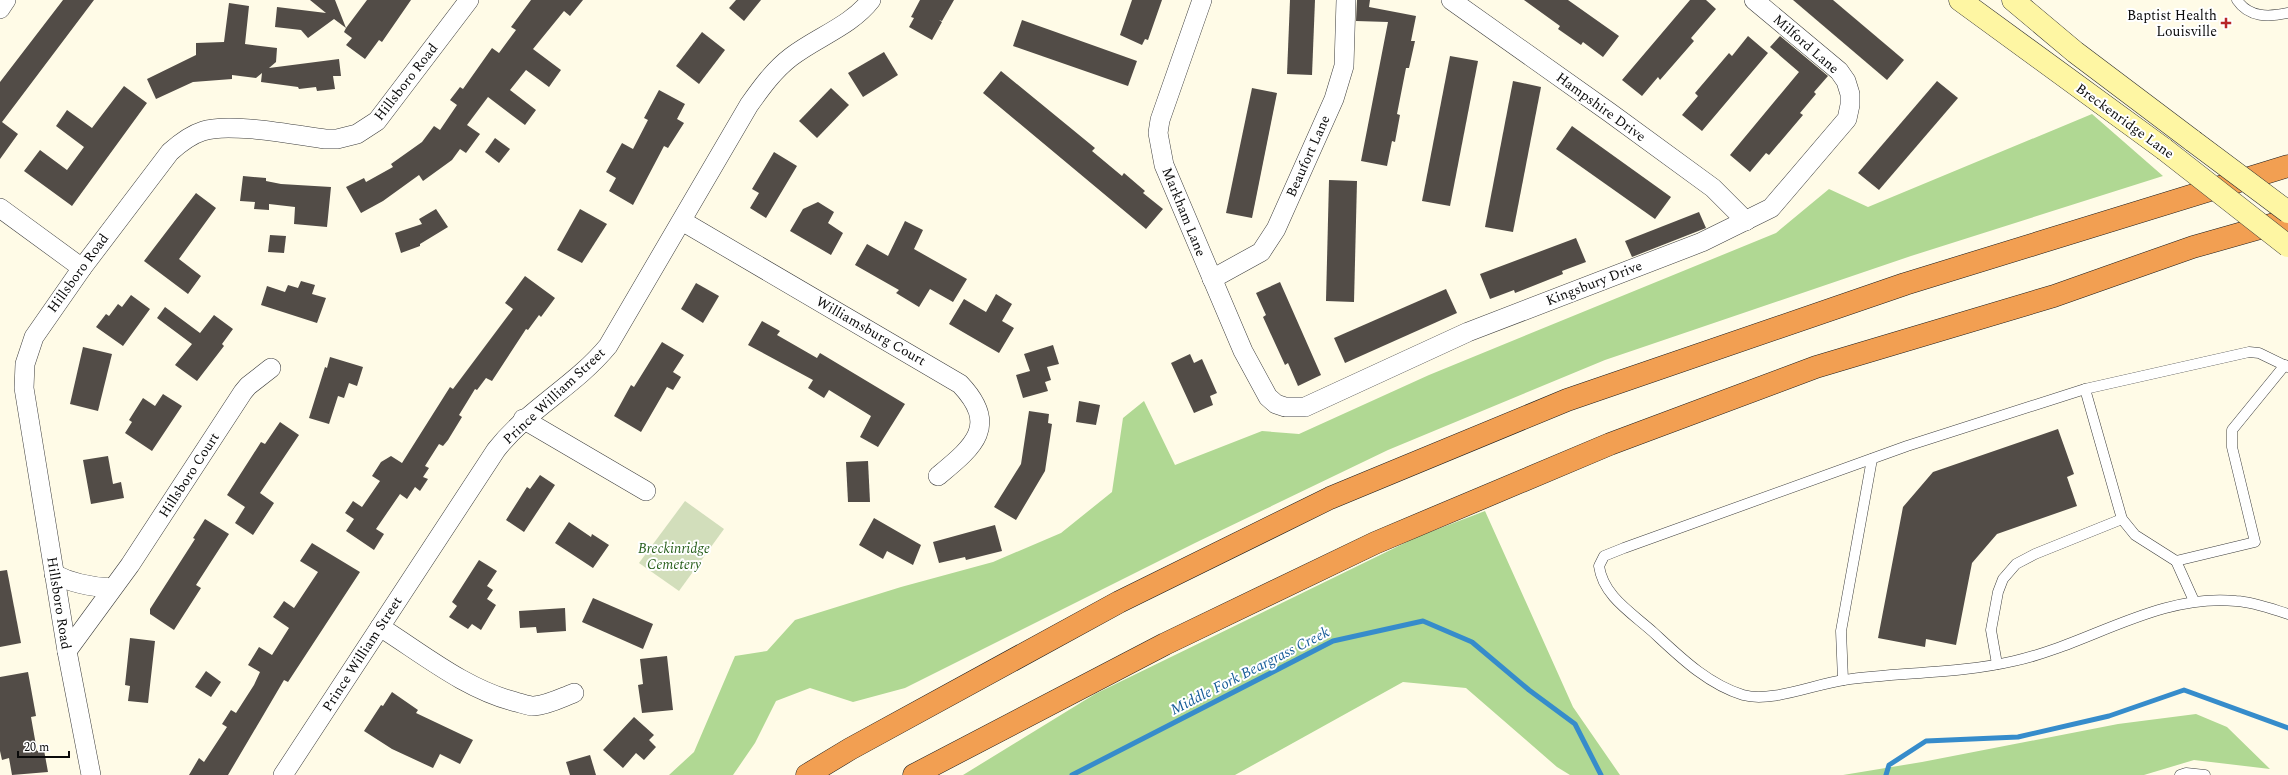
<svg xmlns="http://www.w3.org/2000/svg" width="2288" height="775" viewBox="0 0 2288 775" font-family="Spectral,serif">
  <rect width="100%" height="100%" fill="#fffbe7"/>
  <g fill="#b0d893">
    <polygon points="2092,114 2163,176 1911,256 1605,360 1388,450 1195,543 905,688 853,702 810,688 776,701 755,743 733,775 669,775 694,752 735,656 767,651 795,620 901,587 993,562 1061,533 1112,492 1123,418 1144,401 1175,465 1262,431 1299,434 1429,375 1776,233 1829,189 1868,207"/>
    <polygon points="1485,511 1573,707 1620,775 1570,775 1557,767 1466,688 1403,682 1235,775 963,775 1095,694 1417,537"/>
    <polygon points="2196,714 2227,727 2270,769 2194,760 2144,775 1843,775 1922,762 2118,724"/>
  </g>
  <polygon fill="#d2debb" points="685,501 724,529 679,591 639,563"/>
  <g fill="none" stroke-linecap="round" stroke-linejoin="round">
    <g stroke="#368ccb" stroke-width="5">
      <polyline points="1072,775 1333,641 1423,621 1472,642 1529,690 1575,724 1601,775"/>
      <polyline points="1886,775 1889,765 1926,741 2018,737 2109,716 2184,690 2288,728"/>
    </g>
  </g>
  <g fill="#524c47">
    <polygon points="63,0 94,0 2,122 18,134 0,159 0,82"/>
    <polygon points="310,0 335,0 346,28 367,0 411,0 382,42 379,40 365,59 346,45 352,38 344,32 346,28 334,19 308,38 301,30 275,27 277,7 326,13"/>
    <polygon points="531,0 583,0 570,16 564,11 533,49 561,70 549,87 526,70 510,90 536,110 525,125 488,97 467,125 480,134 466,153 460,149 452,160 423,181 419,175 383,201 361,213 346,187 364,178 366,182 393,167 391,164 422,142 434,126 440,130 457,105 450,100 460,87 463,89 492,48 499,53 516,30 511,27"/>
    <polygon points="736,0 761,0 744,21 729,8"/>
    <polygon points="920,0 954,0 942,21 939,20 942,22 932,40 909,27 914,18 911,17"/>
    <polygon points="1132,0 1162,0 1148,40 1145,39 1142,45 1120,35"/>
    <polygon points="1290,0 1315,0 1312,75 1287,74"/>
    <polygon points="1357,0 1370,0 1369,7 1416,16 1411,41 1415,41 1409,68 1406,68 1397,114 1400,115 1395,142 1392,141 1387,166 1361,161 1388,22 1356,21"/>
    <polygon points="1524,0 1568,0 1619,36 1603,57 1583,42 1581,45 1558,29 1560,26"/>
    <polygon points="1690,0 1706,0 1716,9 1691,38 1694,41 1660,80 1658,77 1642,96 1622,80"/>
    <polygon points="1793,0 1833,0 1904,60 1887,80"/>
    <polygon points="229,3 249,6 245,44 277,48 276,62 269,68 339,59 341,76 333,76 335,89 317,91 316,87 299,89 298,87 261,82 262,73 256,78 232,75 232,79 193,82 156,99 147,79 196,55 196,43 224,42"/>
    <polygon points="1022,20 1137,61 1128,86 1013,46"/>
    <polygon points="702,32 725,50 699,84 676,66"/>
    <polygon points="1748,36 1768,53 1702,131 1682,115 1698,96 1695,93 1729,53 1732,56"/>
    <polygon points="1780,36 1828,76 1814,92 1816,94 1800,113 1803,115 1769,155 1766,153 1750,172 1730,155 1799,72 1770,47"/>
    <polygon points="884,52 898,75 863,97 848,73"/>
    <polygon points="1450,56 1478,61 1450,206 1422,201"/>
    <polygon points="1001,71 1095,148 1092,151 1122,176 1124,173 1145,191 1143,193 1163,209 1146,229 983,93"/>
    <polygon points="1513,81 1541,87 1513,232 1485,227"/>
    <polygon points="1937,81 1958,98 1879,190 1858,173"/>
    <polygon points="124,86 147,103 72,206 24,171 40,150 67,170 84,147 56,126 67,110 92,128"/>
    <polygon points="831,88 849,105 817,138 799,121"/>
    <polygon points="1252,88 1277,93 1252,218 1226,213"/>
    <polygon points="659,90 685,104 677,119 684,123 668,148 664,146 633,205 609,191 616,178 606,172 622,143 633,149 648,120 644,118"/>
    <polygon points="1572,126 1671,197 1655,219 1556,149"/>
    <polygon points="495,138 510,149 499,163 485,152"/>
    <polygon points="774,152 797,166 766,218 750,208 759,193 752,189"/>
    <polygon points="243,176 266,178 266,181 281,184 331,187 327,227 294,224 295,207 269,204 269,210 254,209 255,202 240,201"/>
    <polygon points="1329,180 1357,181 1354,302 1326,301"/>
    <polygon points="196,193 216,208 179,259 201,276 188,294 144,261"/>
    <polygon points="818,202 834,212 828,223 843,233 831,255 790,231 803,209"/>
    <polygon points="436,209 448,227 420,244 420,246 401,253 395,233 422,224 419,219"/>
    <polygon points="580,209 607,224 582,263 557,250"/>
    <polygon points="1699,212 1706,228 1632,257 1625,241"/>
    <polygon points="905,221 923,230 914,249 967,279 953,302 930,289 919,307 896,293 899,290 855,265 867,244 888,256"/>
    <polygon points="270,235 286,236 284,253 268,252"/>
    <polygon points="1576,238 1586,262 1562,271 1563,274 1515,293 1514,290 1490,299 1480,274"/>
    <polygon points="525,276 555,298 541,317 539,315 528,330 526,329 492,381 486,378 477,390 475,389 459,415 462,417 448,440 443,446 439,444 425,466 429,468 423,477 428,479 420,491 415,487 407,499 400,494 376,529 384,534 374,550 346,531 354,519 345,513 353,501 362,507 380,481 372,476 381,462 391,456 402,463 450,387 453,389 513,309 505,303"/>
    <polygon points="301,281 315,285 312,294 326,298 317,323 261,305 267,286 285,292 288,285 298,288"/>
    <polygon points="1280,282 1321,375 1298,386 1288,363 1285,365 1263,317 1266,315 1256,293"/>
    <polygon points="696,283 719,296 703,323 681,309"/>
    <polygon points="1446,289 1457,313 1345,363 1334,338"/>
    <polygon points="996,294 1012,304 1002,321 1014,328 999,353 949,324 964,299 986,312"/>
    <polygon points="131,295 150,309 123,346 96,327 106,314 109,316 118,304 122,307"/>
    <polygon points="165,307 200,333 214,315 233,329 222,344 224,346 197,381 175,365 192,344 157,318"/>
    <polygon points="762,321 780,331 777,335 817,358 820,353 905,404 878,447 860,437 871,416 829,390 824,398 808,388 813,380 748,345"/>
    <polygon points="662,342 684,355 673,372 681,377 673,390 667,387 641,432 614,416 631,385 634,387"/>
    <polygon points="1053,345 1059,364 1047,367 1051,380 1045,382 1048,391 1023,398 1016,375 1030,371 1024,354"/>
    <polygon points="83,347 112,354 98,411 70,404"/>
    <polygon points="1190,354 1194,363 1202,359 1217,393 1210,396 1213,405 1194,413 1171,363"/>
    <polygon points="330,357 363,367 357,386 349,383 344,398 338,396 329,424 309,418 325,367 327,368"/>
    <polygon points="163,394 182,406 152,451 125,433 132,422 129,420 143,398 155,406"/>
    <polygon points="1079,401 1100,405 1096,425 1076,422"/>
    <polygon points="1029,411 1049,414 1048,423 1052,424 1045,471 1016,520 994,507 1021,464"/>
    <polygon points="280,422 299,435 260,493 274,503 253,535 235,523 245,507 227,495 261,442 265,444"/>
    <polygon points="2058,429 2074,474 2067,477 2077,506 1997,534 1972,563 1956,645 1926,639 1925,647 1878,638 1903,507 1933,472"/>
    <polygon points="108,456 113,484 121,482 124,498 91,504 83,460"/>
    <polygon points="868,461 870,502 848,502 846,462"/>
    <polygon points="540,475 555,485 524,532 506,520 527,487 530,489"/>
    <polygon points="874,518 921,545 913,565 887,551 883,559 859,545"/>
    <polygon points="205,519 229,534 196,585 201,588 174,630 150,614 150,609 195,539 193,538"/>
    <polygon points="569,522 591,537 592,534 609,545 593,568 555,543"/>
    <polygon points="995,525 1002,551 966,560 965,557 939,563 933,542"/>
    <polygon points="312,543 360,572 288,682 284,680 228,775 189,775 199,758 204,762 227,727 222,724 231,710 236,713 254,685 260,672 248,665 259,647 272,655 289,628 273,617 284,601 294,608 318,572 300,561"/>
    <polygon points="479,560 497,571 487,586 493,590 487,599 496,605 481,630 472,624 468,629 449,617 457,606 452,602"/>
    <polygon points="7,570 21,643 0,647 0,571"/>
    <polygon points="593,598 653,624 643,649 582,622"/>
    <polygon points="565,608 566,631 537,633 536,627 520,628 519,611"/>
    <polygon points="130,638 155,641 148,703 128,701 130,686 125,685"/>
    <polygon points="667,656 673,710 642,713 638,685 643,684 640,659"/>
    <polygon points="206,671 221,682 211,697 195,687"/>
    <polygon points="28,672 36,716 31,717 37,751 44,750 48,772 12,775 9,758 2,760 0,751 0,677"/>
    <polygon points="392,692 418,710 416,713 473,740 460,764 440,754 433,768 392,749 364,731 381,705 383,706"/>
    <polygon points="634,717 654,735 649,740 656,747 644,760 636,753 623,768 603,750"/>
    <polygon points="590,755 596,775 570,775 566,762"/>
  </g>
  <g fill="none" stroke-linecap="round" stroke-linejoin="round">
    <defs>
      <g id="lane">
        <path d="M2237,0C2249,18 2269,17 2288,13"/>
        <path d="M2288,367L2259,353L2249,352L2085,389L1907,446L1624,548L1604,556L1599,566C1603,596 1632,613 1653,632C1679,656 1707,684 1743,695C1771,703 1815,684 1844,680C1900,672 1958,674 2014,661C2088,645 2158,593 2236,601C2254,602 2272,609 2288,614"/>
        <polyline points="2085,389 2122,519 2135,535 2176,561"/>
        <polyline points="2194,601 2176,561 2255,542 2232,447 2232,430 2285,365"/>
        <polyline points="1997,664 1991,630 1998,592 2003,579 2016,564 2035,554 2122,519"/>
        <polyline points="1843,680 1841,631 1872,459"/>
        <polyline points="2180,775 2186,773 2205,775"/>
      </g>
      <g id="street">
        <polyline points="1202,0 1160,120 1158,133 1164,165 1243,351 1268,397 1276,404 1285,407 1305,407 1468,332 1702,242 1771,208 1847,119 1850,105 1850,94 1846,81 1839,71 1754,0"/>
        <polyline points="1451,0 1609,112 1713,188 1746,221"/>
        <polyline points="0,9 6,0"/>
        <polyline points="0,208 82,268"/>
        <path d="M682,221L960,384C1000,426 973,447 938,476"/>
        <polyline points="1212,279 1261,252 1276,229 1334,99 1344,66 1346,0"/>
        <polyline points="523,419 646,491"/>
        <path d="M54,574C73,584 91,587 112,588"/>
        <path d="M380,627C423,654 465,689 516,702C521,703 528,706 534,706C548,705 561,698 574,693"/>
        <polyline points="67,651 130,565 243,392 248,386 271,368"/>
        <path d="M91,775L67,651L24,388L25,364L34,337L82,268L170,152C180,143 190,135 203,131C229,122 295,135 325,139H337L357,134L377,121L469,0"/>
        <path d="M283,775L496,450C528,409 575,386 608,346L749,105C761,88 774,70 791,57C817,37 851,26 871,0"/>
      </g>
      <g id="secondary">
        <polyline points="1960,0 2164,149"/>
        <polyline points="2013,0 2075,52 2193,141"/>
      </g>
      <g id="highway">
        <polyline points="807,775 850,749 1119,602 1330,498 1567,400 1905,284 2288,166"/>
        <polyline points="914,775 1165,644 1375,543 1610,444 1816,367 2054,296 2193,247 2288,220"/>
      </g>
    </defs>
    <use href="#lane" stroke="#3d3d3d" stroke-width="11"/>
    <use href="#street" stroke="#3d3d3d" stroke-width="20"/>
    <use href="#secondary" stroke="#2c2c2c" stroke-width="23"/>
    <use href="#highway" stroke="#1b1b1b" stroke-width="23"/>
    <use href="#lane" stroke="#fff" stroke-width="10"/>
    <use href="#street" stroke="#fff" stroke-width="19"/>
    <use href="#secondary" stroke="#fef6a3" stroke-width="22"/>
    <use href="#highway" stroke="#f29f52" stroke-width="22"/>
    <defs>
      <g id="secondary-bridge">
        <polyline points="2193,141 2288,212"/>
        <polyline points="2164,149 2288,246"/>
      </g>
    </defs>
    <use href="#secondary-bridge" stroke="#2c2c2c" stroke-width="23" stroke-linecap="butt"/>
    <use href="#secondary-bridge" stroke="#fef6a3" stroke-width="22"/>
  </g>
  <path fill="#b72529" stroke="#fff" stroke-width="1.5" d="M2224 17h4v4h4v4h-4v4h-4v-4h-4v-4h4z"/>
  <g text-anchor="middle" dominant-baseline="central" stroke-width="4" stroke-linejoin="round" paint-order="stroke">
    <g font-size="14" fill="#0a0a0a" stroke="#fff" text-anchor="end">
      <text x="2217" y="15">Baptist Health<tspan x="2217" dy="16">Louisville</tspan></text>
    </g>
    <g font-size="14" fill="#0a0a0a" stroke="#fff">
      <text transform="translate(1806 44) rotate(41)">Milford Lane</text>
      <text transform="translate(406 82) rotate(-52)">Hillsboro Road</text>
      <text transform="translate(1601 107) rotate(36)">Hampshire Drive</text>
      <text transform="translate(2125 121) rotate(36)">Breckenridge Lane</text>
      <text transform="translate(1308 156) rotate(-66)">Beaufort Lane</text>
      <text transform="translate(1184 212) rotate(68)">Markham Lane</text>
      <text transform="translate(78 273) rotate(-54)">Hillsboro Road</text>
      <text transform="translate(1594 283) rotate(-21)">Kingsbury Drive</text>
      <text transform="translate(871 331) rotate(30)">Williamsburg Court</text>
      <text transform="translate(554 396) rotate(-43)">Prince William Street</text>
      <text transform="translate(189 475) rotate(-57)">Hillsboro Court</text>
      <text transform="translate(59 603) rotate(81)">Hillsboro Road</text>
      <text transform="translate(362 654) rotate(-57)">Prince William Street</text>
    </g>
    <g font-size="14" font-style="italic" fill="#29601d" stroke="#fff">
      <text x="674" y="548">Breckinridge<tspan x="674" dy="16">Cemetery</tspan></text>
    </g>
    <g font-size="15" font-style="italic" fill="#175d98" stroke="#fff">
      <text transform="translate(1250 671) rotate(-27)">Middle Fork Beargrass Creek</text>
    </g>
  </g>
  <path d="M18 751v6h51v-6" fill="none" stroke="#0a0a0a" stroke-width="2"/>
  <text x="24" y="751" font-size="12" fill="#0a0a0a" stroke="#ffffff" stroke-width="3" paint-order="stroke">20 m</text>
</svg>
